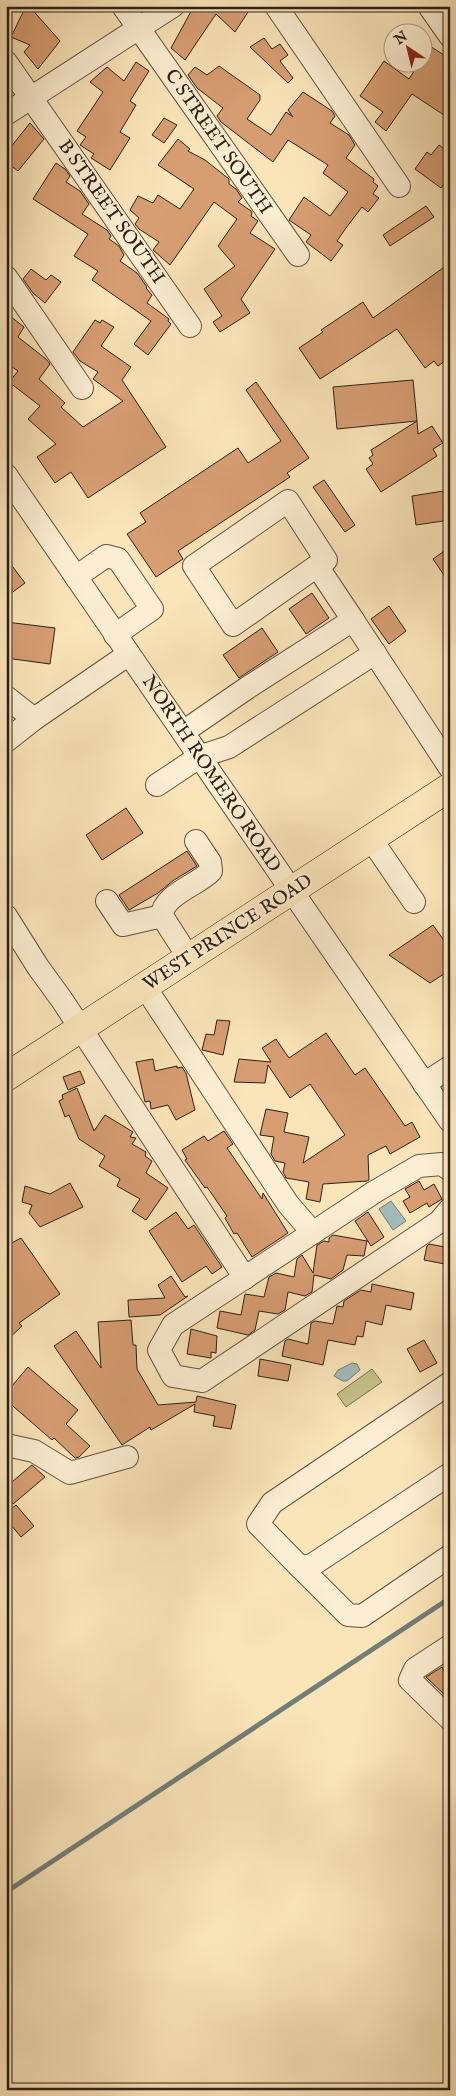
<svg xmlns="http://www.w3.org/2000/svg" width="456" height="2096" viewBox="0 0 456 2096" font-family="'IM FELL English',serif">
  <rect width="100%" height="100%" fill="#fae5b9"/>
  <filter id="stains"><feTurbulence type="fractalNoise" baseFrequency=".004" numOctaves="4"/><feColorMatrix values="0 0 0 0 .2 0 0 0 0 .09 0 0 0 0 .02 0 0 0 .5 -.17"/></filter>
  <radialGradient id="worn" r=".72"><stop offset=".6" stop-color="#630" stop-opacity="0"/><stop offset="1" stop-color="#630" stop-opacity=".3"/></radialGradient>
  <polygon fill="#c5c28a" stroke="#787150" points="372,1369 382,1382 346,1407 337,1394"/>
  <g fill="#a2bcba" stroke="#727e79">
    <polygon points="391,1201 406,1221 393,1230 379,1209"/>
    <polygon points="352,1363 357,1364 360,1370 347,1381 343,1381 334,1376 338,1370"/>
  </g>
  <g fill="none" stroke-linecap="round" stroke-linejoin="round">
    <polyline stroke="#727e79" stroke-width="5" points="6,1892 450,1598"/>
  </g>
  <g fill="#d79e72" stroke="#2b2017">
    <polygon points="26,6 29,6 60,41 38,69 24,52 30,45 11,37"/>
    <polygon points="194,6 252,6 235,32 216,14 185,60 171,48"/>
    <polygon points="264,38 272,49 280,44 288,55 280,61 293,78 288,83 250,47"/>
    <polygon points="430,46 450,59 450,119 412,94 386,131 375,122 383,112 360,96 384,61 409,79 420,62 424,62 424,57"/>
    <polygon points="136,62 149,71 130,101 136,105 120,132 130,138 110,170 91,158 94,154 80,145 86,137 77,131 103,92 90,82 107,67 124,81"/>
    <polygon points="219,66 260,95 260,100 247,119 271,135 286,112 293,117 288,110 303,92 332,111 335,116 330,123 349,135 355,145 346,158 374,179 373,182 378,186 373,194 379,198 368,212 362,207 346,228 337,241 343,245 331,261 306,242 311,235 289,220 304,197 330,216 348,192 323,173 328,165 288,140 273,162 221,122 217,116 223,108 197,88 188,75 195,67 207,75"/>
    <polygon points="164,118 177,125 164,143 152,135"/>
    <polygon points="30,123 44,139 18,171 6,162 6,153"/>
    <polygon points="178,139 190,149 188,151 205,160 229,179 229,184 236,189 242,198 238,202 251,211 252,213 251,216 258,221 250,233 275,249 241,299 250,313 220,332 213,322 222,316 204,289 235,266 218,246 237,219 214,202 170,265 153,250 159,242 139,229 135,224 139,218 130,210 138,196 153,203 158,195 180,209 194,189 158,165"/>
    <polygon points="439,145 450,153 450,176 441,188 415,169 427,152 431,155"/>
    <polygon points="56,163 65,169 70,176 66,182 80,191 89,204 82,214 107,230 111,236 109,239 119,246 124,255 120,261 137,273 147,287 146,288 152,295 147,303 169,319 168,321 171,324 148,355 134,344 151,321 92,280 98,271 74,256 88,234 33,199"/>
    <polygon points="426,206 434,217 390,246 383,235"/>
    <polygon points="450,263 450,357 438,366 434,361 425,368 397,329 320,379 299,348 323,332 321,330 363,302 373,318"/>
    <polygon points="31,269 46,280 51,275 61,282 45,303 33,293 23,279"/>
    <polygon points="6,313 24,327 18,337 46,359 50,364 39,379 65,403 61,407 83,427 123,401 93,379 98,372 80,361 73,352 95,320 100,323 102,320 114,327 101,346 131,367 122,380 166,447 88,498 71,472 55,483 37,457 56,444 28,419 40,406 9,382 18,371 6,363"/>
    <polygon points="413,380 417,421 337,429 333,387"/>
    <polygon points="256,382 309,458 287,473 290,477 178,551 183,559 156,577 127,534 146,522 140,513 238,448 248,463 281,441 246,390"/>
    <polygon points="417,421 418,434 432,426 443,443 433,449 437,456 381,492 366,469 373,464 369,458 373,455 371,450"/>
    <polygon points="324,480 355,525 345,532 313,487"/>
    <polygon points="450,490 450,520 416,525 412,496"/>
    <polygon points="450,547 450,584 433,559"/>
    <polygon points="6,558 25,583 6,597"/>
    <polygon points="312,593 329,618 306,634 289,609"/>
    <polygon points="389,606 406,631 389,644 371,619"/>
    <polygon points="6,622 55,628 50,664 6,658"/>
    <polygon points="262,628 278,652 239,678 223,655"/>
    <polygon points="126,808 143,833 102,860 86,835"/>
    <polygon points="187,851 197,866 174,880 158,893 129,910 119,895"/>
    <polygon points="433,925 450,949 450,970 430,983 389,955"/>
    <polygon points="217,1020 230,1021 223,1055 202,1050 206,1034 214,1035"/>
    <polygon points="326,1033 355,1075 365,1068 405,1126 412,1122 420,1137 390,1154 386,1146 368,1155 369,1180 367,1181 323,1184 320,1202 306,1199 309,1182 286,1178 283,1172 285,1163 275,1161 271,1154 274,1137 260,1135 266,1109 288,1113 284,1132 309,1137 303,1163 345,1135 310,1084 290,1098 268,1065 265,1083 234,1082 239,1059 271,1062 262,1048 276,1039 289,1058"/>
    <polygon points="153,1059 155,1071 177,1066 177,1068 182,1067 186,1073 195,1110 176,1120 168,1105 151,1109 150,1101 145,1102 136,1062"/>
    <polygon points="80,1071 85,1083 68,1090 63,1077"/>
    <polygon points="77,1088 94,1131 105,1115 133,1132 130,1137 136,1138 132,1144 146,1152 145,1156 152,1161 146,1173 168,1188 146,1220 132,1211 140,1199 117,1186 120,1179 99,1166 105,1156 79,1139 69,1115 65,1117 59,1101 63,1099 62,1095"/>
    <polygon points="224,1131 233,1144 227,1148 262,1199 263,1193 288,1233 252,1257 237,1233 234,1234 225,1218 227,1216 207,1187 205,1188 185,1160 187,1159 182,1150 204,1136 208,1141"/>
    <polygon points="419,1181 424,1190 434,1184 442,1199 429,1207 427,1203 410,1213 403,1201 410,1197 405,1189"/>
    <polygon points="70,1183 83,1207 40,1227 29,1213 32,1205 22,1202 25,1186 50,1194"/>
    <polygon points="176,1212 188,1229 194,1225 222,1267 212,1274 206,1266 182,1282 149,1231"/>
    <polygon points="368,1212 384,1237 371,1246 355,1221"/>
    <polygon points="333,1235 367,1241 364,1256 347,1255 343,1270 331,1279 314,1275 312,1292 305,1296 288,1292 285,1310 278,1314 259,1311 255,1330 248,1335 217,1328 220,1311 241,1315 245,1294 264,1297 269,1277 276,1273 294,1277 297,1259 302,1255 313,1273 317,1245 324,1241 329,1242 329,1238"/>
    <polygon points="21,1238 60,1294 19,1323 22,1326 6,1341 6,1246"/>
    <polygon points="429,1244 450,1248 450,1265 424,1260 427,1246"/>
    <polygon points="171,1276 185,1297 188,1296 160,1315 129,1317 128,1300 165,1298 158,1285"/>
    <polygon points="372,1284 414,1293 411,1310 386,1305 382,1325 366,1321 363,1337 357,1336 355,1345 328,1340 323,1365 282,1356 285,1341 288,1339 308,1344 311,1323 315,1321 333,1324 337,1306 343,1307 344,1301 361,1290 371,1292"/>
    <polygon points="131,1320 133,1345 136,1345 137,1369 158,1405 196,1402 197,1396 236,1405 231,1429 213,1426 215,1416 194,1412 195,1404 151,1430 150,1427 122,1445 54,1346 76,1331 101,1368 98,1322"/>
    <polygon points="191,1329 217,1336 216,1353 211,1352 211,1358 187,1354"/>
    <polygon points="424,1340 437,1363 420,1372 407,1349"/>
    <polygon points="260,1359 291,1365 288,1381 258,1376"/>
    <polygon points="28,1367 78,1410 66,1424 90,1446 79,1457 75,1458 54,1438 52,1440 6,1400 6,1393"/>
    <polygon points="32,1465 45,1477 13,1504 6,1496 6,1487"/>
    <polygon points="16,1505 34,1526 21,1537 6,1519 6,1513"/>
    <polygon points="442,1667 450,1683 450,1700 426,1677"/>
  </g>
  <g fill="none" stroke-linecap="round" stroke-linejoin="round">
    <defs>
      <g id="minor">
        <polyline points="123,6 298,255"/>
        <polyline points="276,6 399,186"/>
        <polyline points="429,6 450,36"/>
        <polyline points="6,62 190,326"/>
        <polyline points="6,114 173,6"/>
        <polyline points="6,277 82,388"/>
        <polyline points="6,475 450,1121"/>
        <polyline points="317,566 233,625 194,566 288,501 326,560 317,566 353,620"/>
        <polyline points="76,577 106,556 118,559 152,609 115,635"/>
        <polyline points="6,697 34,719"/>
        <polyline points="183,732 247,688 353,620 450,768"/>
        <polyline points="6,741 34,719 129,654"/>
        <polyline points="157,785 199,757 229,747 375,653"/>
        <polyline points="371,839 414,902"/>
        <polyline points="107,901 123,925 162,916"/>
        <polyline points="6,916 38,967 62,1000 245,1278"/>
        <path d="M189,958L162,916C162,895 198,885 211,871L210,862L196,841"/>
        <polyline points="145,987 288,1204 313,1233"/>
        <polyline points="424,1084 450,1067"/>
        <polyline points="450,1170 442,1164 419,1166 376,1191 173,1325 159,1350 173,1376 202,1381 439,1222 450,1209"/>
        <polyline points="450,1383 272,1503 258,1524 300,1567 312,1565 450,1474"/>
        <polyline points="6,1445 34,1451 70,1473 127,1457"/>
        <polyline points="300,1567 348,1615 362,1616 450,1556"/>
        <polyline points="450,1646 415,1669 410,1680 450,1719"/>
      </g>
      <polyline id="major" points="6,1077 450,787"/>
    </defs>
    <use href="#minor" stroke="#5f5140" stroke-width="24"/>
    <use href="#major" stroke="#2b2017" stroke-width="29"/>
    <use href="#minor" stroke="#fceed2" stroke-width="22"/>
    <use href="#major" stroke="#fae5b9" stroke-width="28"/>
  </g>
  <g text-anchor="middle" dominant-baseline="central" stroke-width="4" stroke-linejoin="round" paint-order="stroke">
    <g font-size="19" fill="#2b2017" stroke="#fceed2">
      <text transform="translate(218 142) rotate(55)">C STREET SOUTH</text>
      <text transform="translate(111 212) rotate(55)">B STREET SOUTH</text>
      <text transform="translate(211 774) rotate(56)">NORTH ROMERO ROAD</text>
      <text transform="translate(228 933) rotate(-33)">WEST PRINCE ROAD</text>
    </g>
  </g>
  <rect width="456" height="2096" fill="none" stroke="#fae5b9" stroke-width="25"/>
  <rect x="8" y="8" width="441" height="2081" fill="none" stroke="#2b2017" stroke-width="2.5"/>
  <rect x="12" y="12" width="431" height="2071" fill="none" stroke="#2b2017"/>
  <g transform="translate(408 48) rotate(325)"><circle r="24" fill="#fceed2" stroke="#a89c87"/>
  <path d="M0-4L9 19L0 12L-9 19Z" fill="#8f2418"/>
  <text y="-8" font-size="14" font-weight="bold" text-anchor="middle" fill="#2b2017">N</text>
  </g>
  <rect width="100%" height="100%" filter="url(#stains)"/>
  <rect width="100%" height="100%" fill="url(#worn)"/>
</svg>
